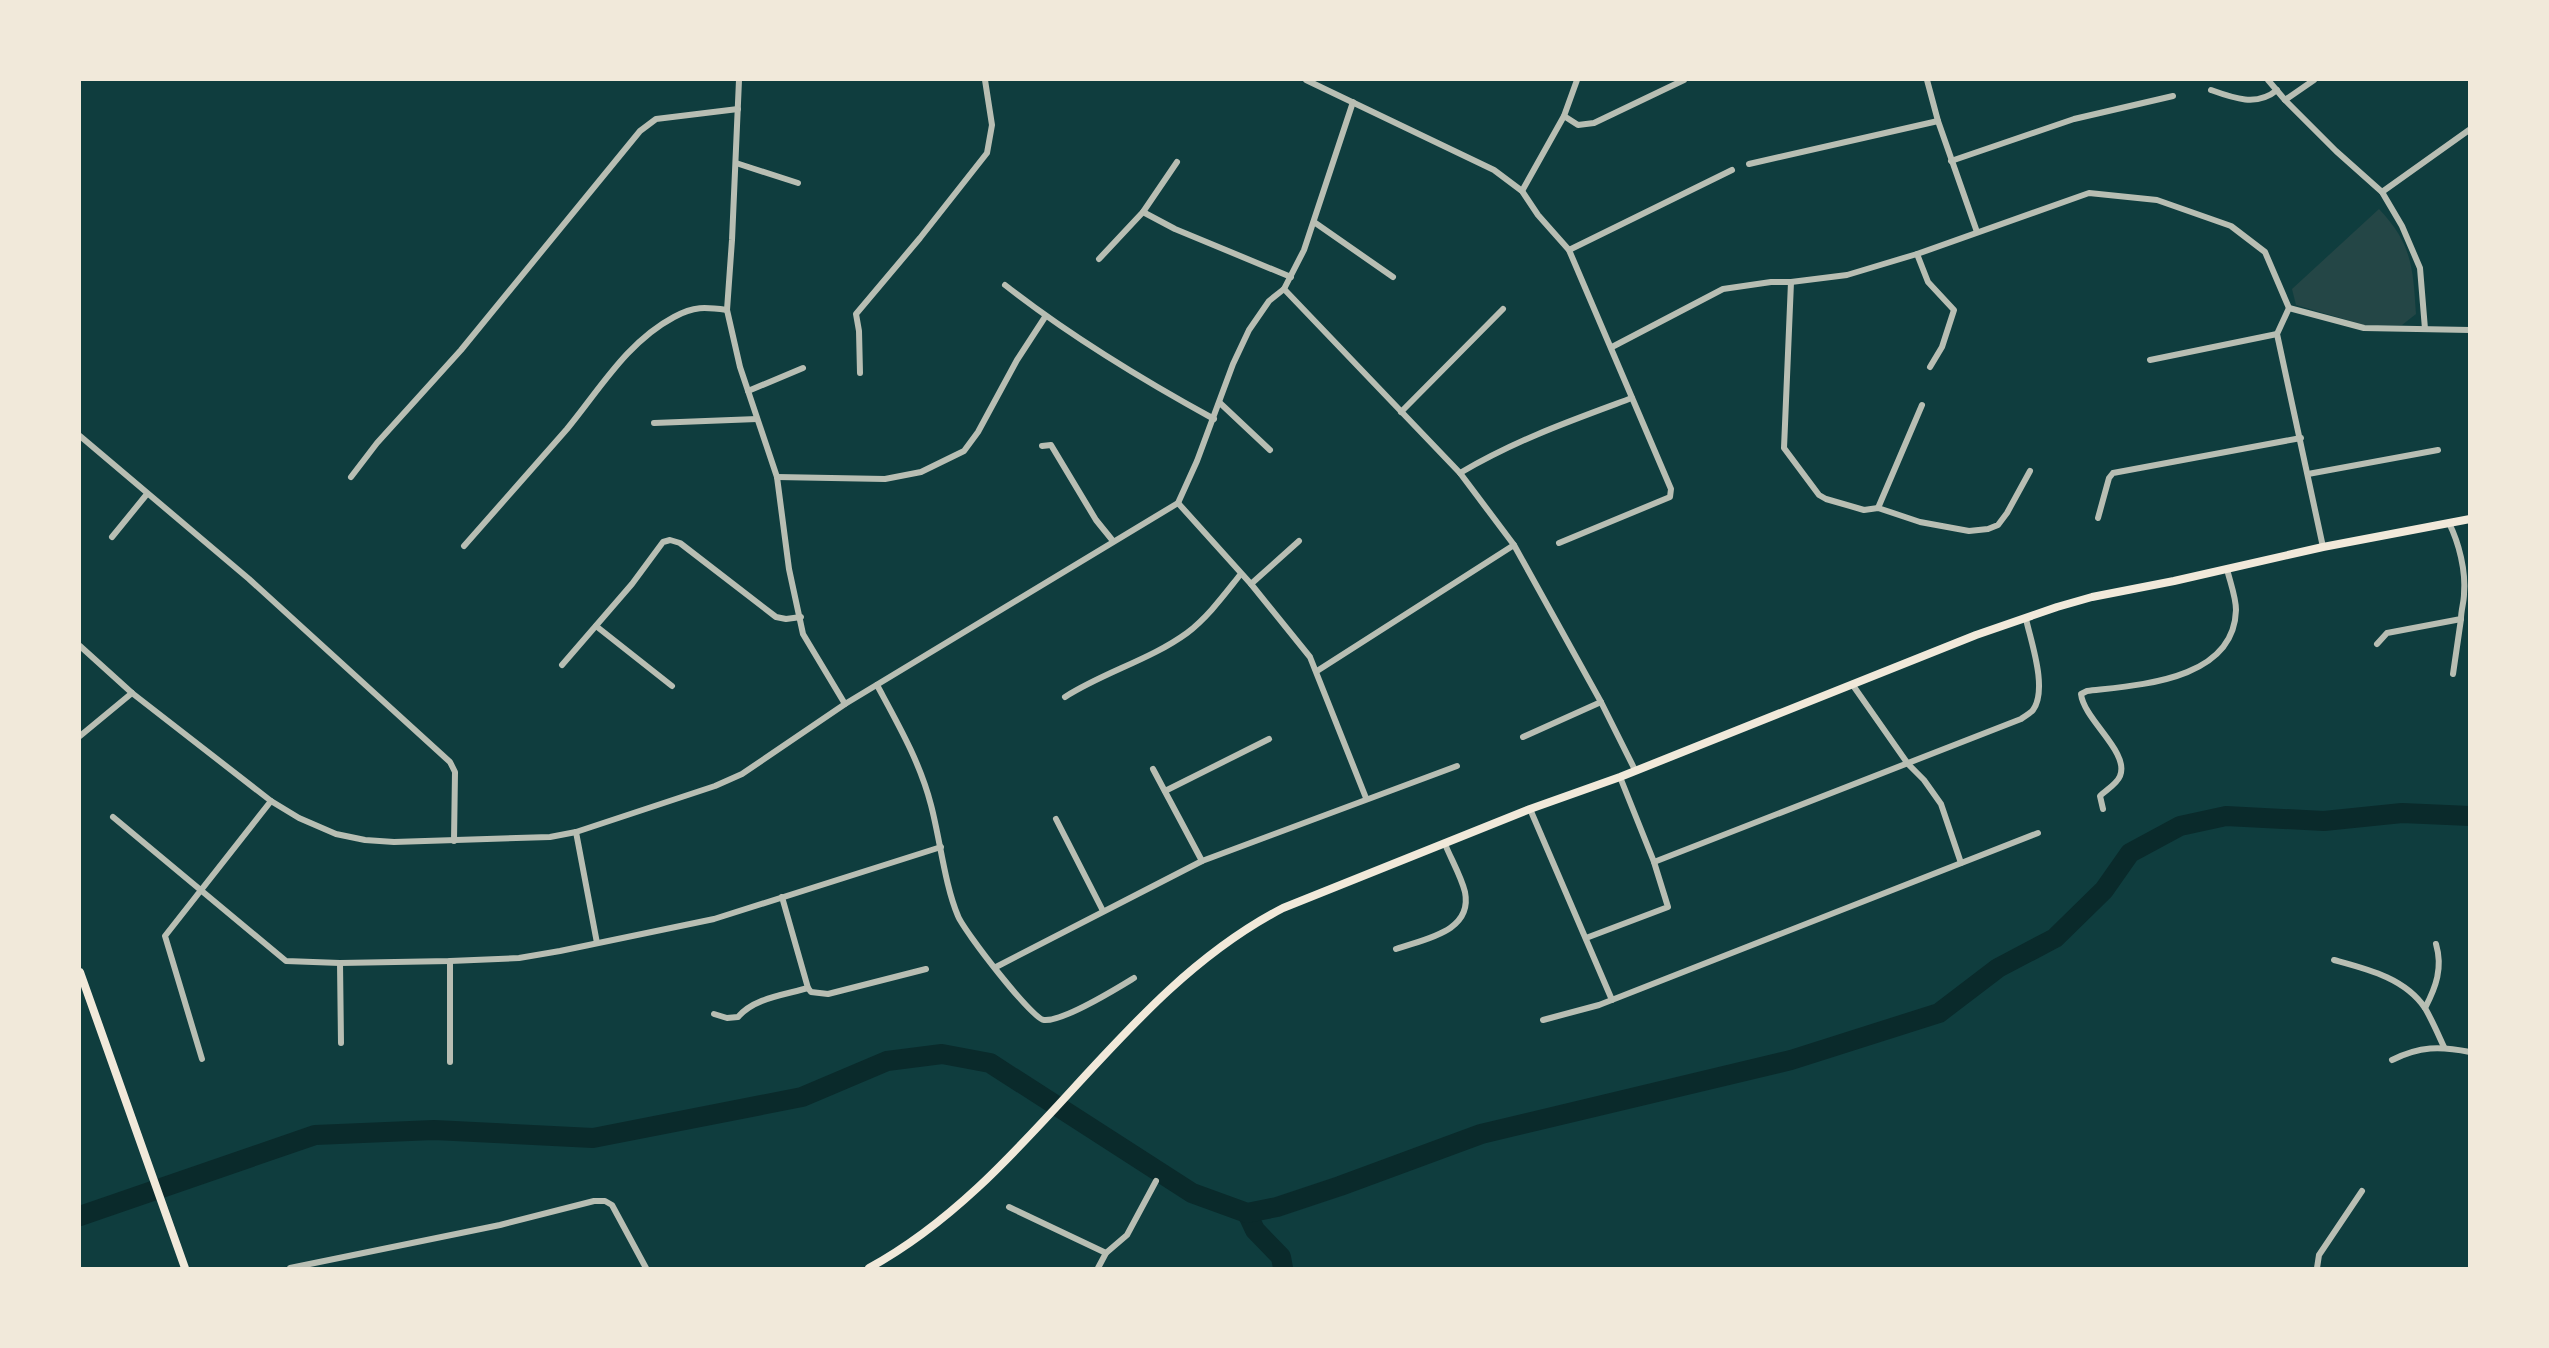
<svg xmlns="http://www.w3.org/2000/svg" width="2549" height="1348" viewBox="0 0 2549 1348" font-family="'Space Grotesk',sans-serif">
  <rect width="100%" height="100%" fill="#0f3d3e"/>
  <path fill="#244646" d="M2379,209C2412,244 2413,267 2416,314L2402,325H2364L2296,305L2292,289Z"/>
  <g fill="none" stroke-linecap="round" stroke-linejoin="round">
    <g stroke="#0a2a2b" stroke-width="20">
      <polyline points="1247,1213 1255,1230 1281,1257 1283,1268"/>
      <polyline points="80,1216 315,1135 434,1130 593,1138 802,1097 887,1061 942,1054 990,1063 1192,1193 1247,1213 1277,1207 1340,1186 1481,1134 1791,1060 1939,1013 1998,968 2055,938 2104,890 2130,853 2180,826 2226,816 2324,821 2402,813 2470,816"/>
    </g>
    <g stroke="#b8beb3" stroke-width="6">
      <polyline points="739,80 732,240 727,310 740,367 777,477 789,569 803,634 845,704"/>
      <polyline points="1306,80 1494,170 1522,191 1538,215 1569,250 1671,489 1670,497 1559,543"/>
      <polyline points="1927,80 1938,121 1977,232"/>
      <polyline points="2268,80 2285,100 2336,151 2382,192 2402,226 2420,268 2425,329"/>
      <path d="M2211,90C2233,98 2257,107 2277,90"/>
      <polyline points="2285,100 2314,80"/>
      <polyline points="1564,116 1578,125 1594,123 1684,80"/>
      <polyline points="1951,161 2074,119 2173,96"/>
      <polyline points="736,163 798,183"/>
      <polyline points="1749,164 1938,121"/>
      <polyline points="1522,191 1564,116 1577,80"/>
      <polyline points="2382,192 2469,130"/>
      <polyline points="1143,212 1175,229 1291,277"/>
      <polyline points="1314,222 1393,277"/>
      <polyline points="1569,250 1732,170"/>
      <polyline points="1917,254 1928,282 1954,310 1942,347 1930,367"/>
      <polyline points="1099,259 1143,212 1177,162"/>
      <polyline points="1791,282 1784,448 1819,495 1826,499 1864,510 1878,508 1920,522 1969,531 1988,529 1998,525 2007,513 2030,471"/>
      <path d="M1005,285C1070,336 1141,379 1214,419"/>
      <polyline points="1284,289 1460,473 1514,545 1601,702 1635,770"/>
      <polyline points="2289,308 2277,334 2323,547"/>
      <polyline points="2289,308 2364,328 2470,330"/>
      <polyline points="1612,347 1723,289 1771,282 1791,282 1847,275 1917,254 2089,193 2157,200 2231,226 2265,252 2289,308"/>
      <polyline points="2150,360 2277,334"/>
      <polyline points="860,373 859,331 856,314 920,238 987,153 992,125 985,80"/>
      <polyline points="748,391 803,368"/>
      <polyline points="1220,403 1270,450"/>
      <polyline points="1401,412 1503,309"/>
      <polyline points="654,423 757,419"/>
      <polyline points="80,436 249,579 450,762 455,772 454,841"/>
      <polyline points="1042,446 1051,445 1096,520 1113,541"/>
      <path d="M1460,473C1518,439 1570,421 1632,398"/>
      <polyline points="2308,474 2438,450"/>
      <polyline points="351,477 377,443 461,350 640,131 656,119 738,109"/>
      <polyline points="777,477 885,479 921,472 964,451 978,432 1017,360 1045,317"/>
      <polyline points="1178,503 1251,584 1310,657 1366,798"/>
      <polyline points="1878,508 1922,405"/>
      <polyline points="2098,518 2109,478 2113,473 2301,438"/>
      <polyline points="112,537 147,494"/>
      <path d="M464,546C498,507 533,468 567,429C600,389 627,342 674,317C694,306 705,307 727,310"/>
      <polyline points="1251,584 1299,541"/>
      <polyline points="596,626 672,686"/>
      <path d="M2377,644L2387,633L2461,619C2461,610 2464,602 2464,594C2466,571 2459,543 2449,523"/>
      <polyline points="80,646 132,693 271,801 299,818 336,834 365,840 394,842 550,837 576,832 715,786 742,774 845,704 1178,503 1197,461 1233,364 1249,330 1269,301 1284,289 1304,250 1353,102"/>
      <polyline points="562,665 632,584 663,542 670,540 680,543 776,617 786,619 801,617"/>
      <polyline points="1317,671 1514,545"/>
      <polyline points="2453,674 2461,619"/>
      <polyline points="1852,684 1908,764 1924,780 1941,804 1961,863"/>
      <path d="M877,685C898,724 920,762 931,805C940,839 945,886 958,916C964,931 1032,1019 1044,1020C1063,1022 1116,989 1134,978"/>
      <path d="M1065,697C1104,672 1150,660 1187,633C1208,617 1224,595 1240,575"/>
      <polyline points="80,736 132,693"/>
      <polyline points="1523,737 1601,702"/>
      <polyline points="1153,769 1202,861"/>
      <polyline points="1165,791 1269,739"/>
      <polyline points="1530,809 1612,1000"/>
      <path d="M2103,809L2100,796C2106,790 2117,784 2120,776C2130,752 2084,720 2081,694L2087,691C2138,685 2234,681 2236,610C2236,597 2230,582 2227,569"/>
      <polyline points="113,817 286,961 340,963 450,961 519,958 560,951 714,919 941,847"/>
      <polyline points="1056,819 1103,911"/>
      <polyline points="576,832 597,943"/>
      <path d="M1654,862L2021,719C2025,716 2031,713 2033,710C2048,689 2031,642 2026,619"/>
      <polyline points="782,897 808,988 811,992 828,994 926,969"/>
      <polyline points="1586,938 1668,907 1654,862 1620,777"/>
      <path d="M1396,949C1424,939 1473,932 1465,892C1461,876 1451,859 1445,844"/>
      <path d="M2334,960C2367,969 2405,978 2425,1008C2432,1020 2438,1034 2444,1047"/>
      <polyline points="450,961 450,1062"/>
      <polyline points="340,963 341,1043"/>
      <polyline points="996,967 1202,861 1457,766"/>
      <path d="M2425,1008C2436,987 2443,968 2436,944"/>
      <path d="M714,1014L727,1018L738,1017C754,998 784,995 808,988"/>
      <polyline points="1543,1020 1599,1005 2038,833"/>
      <polyline points="202,1059 165,936 271,801"/>
      <path d="M2392,1060C2420,1046 2440,1046 2470,1052"/>
      <polyline points="1009,1207 1106,1253"/>
      <polyline points="290,1268 500,1225 594,1201 605,1201 612,1205 646,1268"/>
      <polyline points="1098,1268 1106,1253 1127,1235 1156,1181"/>
      <polyline points="2317,1268 2319,1255 2362,1191"/>
    </g>
    <g stroke="#f1e9da" stroke-width="8">
      <polyline points="80,972 185,1268"/>
      <path d="M869,1268C1032,1179 1117,994 1283,908L1530,809L1620,777L1976,635L2057,607L2092,597L2174,581L2323,547L2470,519"/>
    </g>
  </g>
  <rect width="2549" height="1348" fill="none" stroke="#f1e9da" stroke-width="162"/>
</svg>
